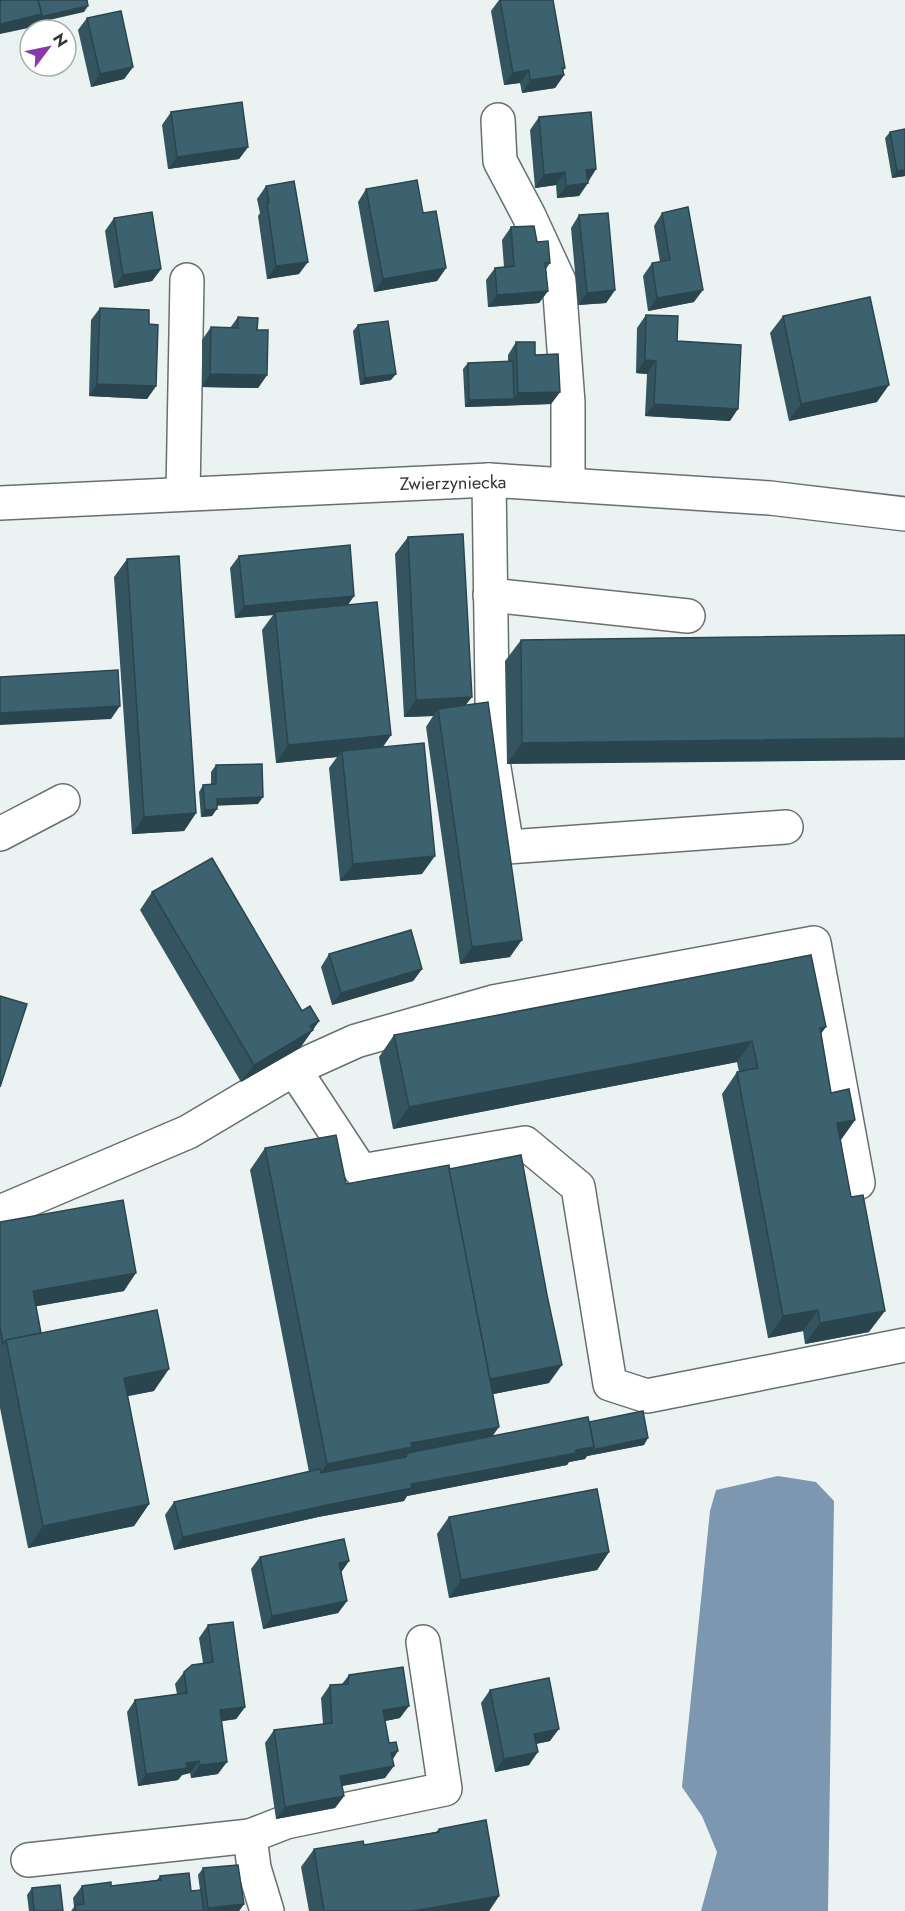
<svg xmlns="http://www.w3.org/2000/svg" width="905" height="1911" viewBox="0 0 905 1911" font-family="Jost,sans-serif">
  <rect width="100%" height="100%" fill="#eaf2f2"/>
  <polygon fill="#7c97af" points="778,1476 816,1482 834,1501 828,1911 701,1911 717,1852 702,1816 682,1787 710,1511 716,1490"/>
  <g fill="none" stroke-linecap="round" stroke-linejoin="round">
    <defs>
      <g id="minor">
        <polyline points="498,120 500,161 529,216 559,281 568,403 568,485"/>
        <polyline points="489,480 493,762 507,847 786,827"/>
        <polyline points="183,493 187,280"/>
        <polyline points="0,503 489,480 770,498 905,514"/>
        <polyline points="490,595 688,616"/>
        <polyline points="0,834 63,801"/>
        <polyline points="294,1069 361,1171 525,1143 578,1187 610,1384 647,1396 905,1345"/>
        <polyline points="0,1212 188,1132 294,1069 356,1041 493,1002 814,943 858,1183"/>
        <polyline points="28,1860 250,1836"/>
        <polyline points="267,1911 254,1868 250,1836 286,1822 445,1789 423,1642"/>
      </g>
    </defs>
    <use href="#minor" stroke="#686f6f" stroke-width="36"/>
    <use href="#minor" stroke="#fff" stroke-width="33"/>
  </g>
  <g fill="#34545f">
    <polygon points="499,0 500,0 563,70 564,75 555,88 522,93 520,83 504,85 491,11"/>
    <polygon points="87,18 133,67 124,79 91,87 78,30"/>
    <polygon points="171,112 248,147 239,159 168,169 162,125"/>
    <polygon points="539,117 596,169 579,196 557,198 556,185 535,188 530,130"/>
    <polygon points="890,132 905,176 892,178 885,138"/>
    <polygon points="266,186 299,274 267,279 258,216 260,213 257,199"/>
    <polygon points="366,189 423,213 446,268 437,281 374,292 358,202"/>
    <polygon points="662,213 694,302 648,311 643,276 652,263 660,262 654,226"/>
    <polygon points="579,215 615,290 606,303 578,305 571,228"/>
    <polygon points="114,218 161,269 152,281 114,288 105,231"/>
    <polygon points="511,227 537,242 550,263 546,269 548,291 539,303 488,307 486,280 495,268 504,267 502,240"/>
    <polygon points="100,308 149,324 156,386 147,399 89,396 91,320"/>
    <polygon points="646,315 677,341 730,421 645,416 647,374 636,373 637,328"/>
    <polygon points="783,316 877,402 789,421 770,333"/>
    <polygon points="238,317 257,330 267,375 258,388 202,387 202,340 211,327 230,328"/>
    <polygon points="358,325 391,380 360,385 353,331"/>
    <polygon points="516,342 535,355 560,392 551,404 465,407 463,369 468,363 508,362 508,355"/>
    <polygon points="408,537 466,705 510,957 460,964 426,727 433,716 404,717 395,554"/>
    <polygon points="239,556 354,596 348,605 391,735 383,747 422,874 340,881 329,768 337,757 276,763 262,630 273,615 235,618 230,568"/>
    <polygon points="127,559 196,813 184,831 132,834 114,577"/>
    <polygon points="905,635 507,764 505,661 521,640"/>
    <polygon points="216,765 258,804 217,805 212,816 201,817 199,792 203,785 211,784 211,772"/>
    <polygon points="152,892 302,1011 319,1021 300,1048 241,1082 140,910"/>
    <polygon points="329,954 422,969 413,981 332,1005 321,967"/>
    <polygon points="821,1034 831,1093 855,1120 841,1140 869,1332 805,1344 803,1331 768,1338 722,1094 737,1072 739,1072 737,1062 393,1129 379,1057 394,1035"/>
    <polygon points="265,1148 346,1184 449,1169 549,1383 493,1394 492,1436 589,1422 644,1445 587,1456 585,1459 569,1462 567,1465 407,1496 404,1501 318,1517 174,1550 165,1515 174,1502 309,1472 250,1170"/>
    <polygon points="0,1222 124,1291 36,1306 41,1333 154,1391 127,1396 149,1504 134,1526 28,1548 0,1408"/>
    <polygon points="449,1517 609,1552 597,1570 449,1598 437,1534"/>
    <polygon points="260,1557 349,1561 341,1572 347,1601 338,1613 263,1629 251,1569"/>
    <polygon points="208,1625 245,1707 236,1719 221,1721 218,1774 191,1778 190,1773 182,1775 178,1780 138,1786 127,1712 135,1700 177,1694 175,1684 184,1672 203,1663 199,1638"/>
    <polygon points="349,1675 400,1718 385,1721 392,1760 385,1778 342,1786 344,1796 335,1808 276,1819 265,1743 274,1730 323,1724 321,1698 330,1685 342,1684"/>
    <polygon points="490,1690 550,1741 536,1744 529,1765 495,1772 481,1703"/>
    <polygon points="439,1829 499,1896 489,1911 309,1911 301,1867 314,1849 364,1845 436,1832"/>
    <polygon points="203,1868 244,1904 239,1911 71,1911 74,1907 73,1898 82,1886 111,1886 157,1880 160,1876 191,1891 200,1890 198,1875"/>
    <polygon points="32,1888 63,1911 29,1911 27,1895"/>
  </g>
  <g fill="#2b454e">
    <polygon points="88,6 84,12 36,23 33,27 0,34 0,24 42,14"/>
    <polygon points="133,67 124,79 91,87 100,74"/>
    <polygon points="562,68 565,68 559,76 564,75 555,88 522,93 530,80"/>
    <polygon points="529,70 520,83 504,85 513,73"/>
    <polygon points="248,147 239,159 168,169 177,157"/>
    <polygon points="596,169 588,182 586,170"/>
    <polygon points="905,170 905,176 892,178 897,171"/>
    <polygon points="565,172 556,185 535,188 544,175"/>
    <polygon points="588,183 579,196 557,198 566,186"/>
    <polygon points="308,262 299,274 267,279 276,266"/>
    <polygon points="446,268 437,281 374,292 383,279"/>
    <polygon points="161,269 152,281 114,288 123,275"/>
    <polygon points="615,290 606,303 578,305 587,293"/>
    <polygon points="703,290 694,302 648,311 657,298"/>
    <polygon points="548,291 539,303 488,307 497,295"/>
    <polygon points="645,360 656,361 647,374 636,373"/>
    <polygon points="210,374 267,375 258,388 202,387"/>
    <polygon points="396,374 391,380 360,385 365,378"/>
    <polygon points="97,384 156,386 147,399 89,396"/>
    <polygon points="889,385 877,402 789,421 801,404"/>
    <polygon points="560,392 551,404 465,407 469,400 514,399 518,393"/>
    <polygon points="654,404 738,409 730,421 645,416"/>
    <polygon points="354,596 345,608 275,612 273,615 235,618 244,606"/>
    <polygon points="472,697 459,714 438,709 433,716 404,717 416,700"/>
    <polygon points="120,706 111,719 0,725 0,713"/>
    <polygon points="391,735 378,753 342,751 337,757 276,763 288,745"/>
    <polygon points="905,738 905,760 507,764 522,743"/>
    <polygon points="263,797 258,804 212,806 217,799"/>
    <polygon points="217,809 212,816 201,817 205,810"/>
    <polygon points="196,813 184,831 132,834 144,817"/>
    <polygon points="435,856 422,874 340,881 353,864"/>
    <polygon points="522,940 510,957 460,964 472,947"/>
    <polygon points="422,969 413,981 332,1005 341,993"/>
    <polygon points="319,1021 300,1048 241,1082 254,1065"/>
    <polygon points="826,1027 810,1049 820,1028"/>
    <polygon points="752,1041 737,1062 393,1129 409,1107"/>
    <polygon points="855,1120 839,1142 837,1123"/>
    <polygon points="136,1273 124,1291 21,1309 33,1291"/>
    <polygon points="818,1310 803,1331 768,1338 783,1316"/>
    <polygon points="885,1311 869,1332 805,1344 820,1323"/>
    <polygon points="562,1365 549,1383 474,1398 486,1380"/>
    <polygon points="169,1369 154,1391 108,1400 124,1378"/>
    <polygon points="499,1427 484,1448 312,1486 327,1464 411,1443"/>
    <polygon points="648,1438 644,1445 587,1456 585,1459 569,1462 567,1465 407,1496 404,1501 318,1517 174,1550 183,1537 411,1484 576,1450"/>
    <polygon points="149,1504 134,1526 28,1548 43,1526"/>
    <polygon points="609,1552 597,1570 449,1598 461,1580"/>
    <polygon points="349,1561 340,1574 339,1563"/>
    <polygon points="347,1601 338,1613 263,1629 272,1616"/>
    <polygon points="409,1706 400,1718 375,1723 383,1710"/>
    <polygon points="245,1707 236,1719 211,1723 220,1710"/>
    <polygon points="559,1729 550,1741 525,1746 534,1734"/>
    <polygon points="398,1751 390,1764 391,1753"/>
    <polygon points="538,1752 529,1765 495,1772 504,1759"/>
    <polygon points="199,1761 190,1773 182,1775 178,1780 138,1786 146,1774 186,1763"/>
    <polygon points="227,1762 218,1774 191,1778 200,1765"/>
    <polygon points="394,1766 385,1778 331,1788 340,1776"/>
    <polygon points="344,1796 335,1808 276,1819 285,1807"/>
    <polygon points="499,1896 489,1911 413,1911"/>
    <polygon points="244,1904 239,1911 206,1911 208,1908"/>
  </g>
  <g fill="#3d626f" stroke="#2b454e" stroke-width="1.5">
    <polygon points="0,0 38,0 42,14 0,24"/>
    <polygon points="38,0 87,0 88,6 40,17 42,14"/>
    <polygon points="500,0 553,0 565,68 562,68 564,75 530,80 529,70 513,73"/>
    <polygon points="121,11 133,67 100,74 87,18"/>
    <polygon points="242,102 248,147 177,157 171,112"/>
    <polygon points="591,112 596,169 586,170 588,183 566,186 565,172 544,175 539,117"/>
    <polygon points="905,129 905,170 897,171 890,132"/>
    <polygon points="417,180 423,213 436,211 446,268 383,279 366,189"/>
    <polygon points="294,181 308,262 276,266 267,203 269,203 266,186"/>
    <polygon points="688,207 703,290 657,298 652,263 670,260 662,213"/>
    <polygon points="152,212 161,269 123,275 114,218"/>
    <polygon points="608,213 615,290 587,293 579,215"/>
    <polygon points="534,226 537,242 548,241 550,263 545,263 548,291 497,295 495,268 514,266 511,227"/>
    <polygon points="870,297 889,385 801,404 783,316"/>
    <polygon points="100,308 149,310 149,324 158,325 156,386 97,384"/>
    <polygon points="646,315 678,316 677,341 741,345 738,409 654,404 656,361 645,360"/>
    <polygon points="238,317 258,318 257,330 268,330 267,375 210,374 211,327 238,328"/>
    <polygon points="388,321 396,374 365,378 358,325"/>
    <polygon points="516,342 535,342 535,355 558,354 560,392 518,393"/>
    <polygon points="513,361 514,399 469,400 468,363"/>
    <polygon points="463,534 472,697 416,700 408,537"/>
    <polygon points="350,545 354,596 244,606 239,556"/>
    <polygon points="179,556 196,813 144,817 127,559"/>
    <polygon points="377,602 391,735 288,745 275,612"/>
    <polygon points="905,635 905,738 522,743 521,640"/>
    <polygon points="118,670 120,706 0,713 0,677"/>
    <polygon points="488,702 522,940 472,947 438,709"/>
    <polygon points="424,743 435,856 353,864 342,751"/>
    <polygon points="262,764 263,797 217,799 217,809 205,810 203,785 216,784 216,765"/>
    <polygon points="212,858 302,1011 310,1006 319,1021 310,1026 313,1030 254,1065 152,892"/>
    <polygon points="411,930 422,969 341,993 329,954"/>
    <polygon points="811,955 826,1027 820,1028 831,1093 849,1089 855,1120 837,1123 851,1197 863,1195 885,1311 820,1323 818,1310 783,1316 737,1072 758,1068 752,1041 409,1107 394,1035"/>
    <polygon points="0,996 27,1004 0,1087"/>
    <polygon points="336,1135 346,1184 449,1165 499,1427 411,1443 412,1447 327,1464 265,1148"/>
    <polygon points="521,1155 547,1295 562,1365 490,1379 449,1169"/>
    <polygon points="123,1200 136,1273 33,1291 41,1333 6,1340 3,1344 0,1327 0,1222"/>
    <polygon points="157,1310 169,1369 124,1378 149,1504 43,1526 6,1340"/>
    <polygon points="643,1411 648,1438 592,1450 594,1447 589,1422"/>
    <polygon points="588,1417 594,1447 576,1450 576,1453 411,1484 412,1488 327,1505 183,1537 174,1502 320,1469 321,1473 406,1457 408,1453"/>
    <polygon points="597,1489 609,1552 461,1580 449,1517"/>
    <polygon points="344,1539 349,1561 339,1563 347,1601 272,1616 260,1557"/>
    <polygon points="233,1622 245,1707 220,1710 227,1762 200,1765 199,1761 186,1763 187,1768 146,1774 135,1700 187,1693 184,1672 192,1665 213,1662 208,1625"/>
    <polygon points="403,1667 409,1706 383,1710 389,1743 396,1742 398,1751 391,1753 394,1766 340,1776 344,1796 285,1807 274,1730 332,1723 330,1685 348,1684 349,1675"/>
    <polygon points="549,1678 559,1729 534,1734 538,1752 504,1759 490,1690"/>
    <polygon points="486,1820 499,1896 413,1911 324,1911 314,1849 363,1841 364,1845 439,1832 439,1829"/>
    <polygon points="238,1865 244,1904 208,1908 203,1868"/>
    <polygon points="189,1873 191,1891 201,1890 204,1911 76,1911 75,1905 84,1904 82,1886 111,1882 111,1886 161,1880 160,1876"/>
    <polygon points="60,1885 63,1911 34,1911 32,1888"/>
  </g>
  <g text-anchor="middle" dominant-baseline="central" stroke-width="6" stroke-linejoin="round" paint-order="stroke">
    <g font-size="18" fill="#323535" stroke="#fff">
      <text transform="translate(453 483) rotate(-1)">Zwierzyniecka</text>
    </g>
  </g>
  <g transform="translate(48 48) rotate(58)"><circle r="28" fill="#ffffff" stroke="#adaeae" stroke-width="1.5"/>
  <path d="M0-4.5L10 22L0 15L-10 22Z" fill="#8b39a9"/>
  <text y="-9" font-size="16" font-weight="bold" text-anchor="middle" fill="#323535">N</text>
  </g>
</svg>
